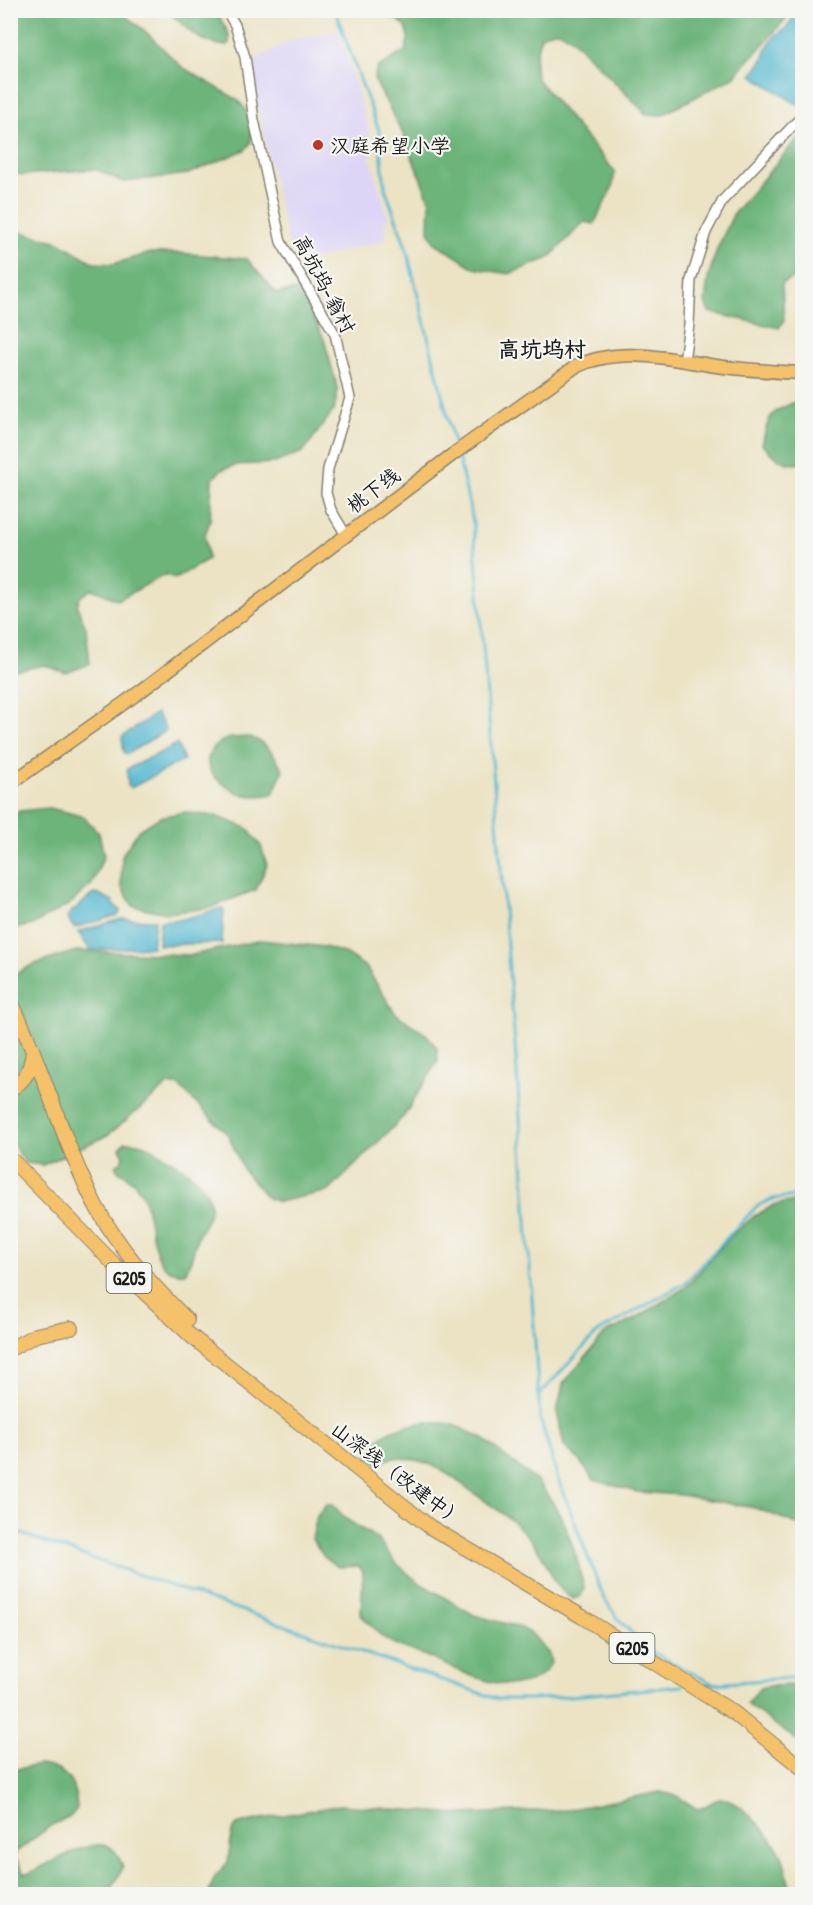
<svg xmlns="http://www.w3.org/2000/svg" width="813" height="1905" viewBox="0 0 813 1905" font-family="'Patrick Hand','LXGW WenKai TC',sans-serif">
  <rect width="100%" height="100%" fill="#f6f6f2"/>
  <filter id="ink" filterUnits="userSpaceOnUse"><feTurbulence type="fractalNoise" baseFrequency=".0167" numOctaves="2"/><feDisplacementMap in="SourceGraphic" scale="12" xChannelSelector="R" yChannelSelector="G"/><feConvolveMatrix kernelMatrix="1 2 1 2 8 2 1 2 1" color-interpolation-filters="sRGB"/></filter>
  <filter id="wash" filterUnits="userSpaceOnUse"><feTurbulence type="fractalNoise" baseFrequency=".008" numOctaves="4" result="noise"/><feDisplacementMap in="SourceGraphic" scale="24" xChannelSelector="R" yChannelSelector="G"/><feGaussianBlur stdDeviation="1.35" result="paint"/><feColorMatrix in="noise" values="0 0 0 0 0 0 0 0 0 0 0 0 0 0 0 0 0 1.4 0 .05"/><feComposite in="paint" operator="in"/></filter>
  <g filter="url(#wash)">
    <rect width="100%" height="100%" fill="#ece3c5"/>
    <polygon fill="#ddd5f6" points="339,31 369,131 371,159 388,218 384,222 387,240 302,262 290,248 278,200 256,98 252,61 291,40"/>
    <g fill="#6cb47a" stroke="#44684b" stroke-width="1.5">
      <polygon points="11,10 119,11 144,30 182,67 238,100 246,110 252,135 250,144 245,150 188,174 123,182 95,169 24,175 11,173"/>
      <path d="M167,11H216L229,34V44L226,46C191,40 193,32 167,11Z"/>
      <path d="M376,11H793L734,77L662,115L646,114L571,38C559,30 555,28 541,36C537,50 532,64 537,79L615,172L612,188L594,224L584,222L549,258L509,274L474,268L434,242L429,231L430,202L402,132L374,79L377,68L405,51C415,23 399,20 377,13Z"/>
      <polygon points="802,133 802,277 799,275 782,283 784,321 779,328 709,312 705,303 708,278 717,249 734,213"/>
      <polygon points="10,229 59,242 94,263 113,264 150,253 179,253 247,259 276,293 299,290 324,339 338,390 334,410 303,452 275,463 237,465 221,470 212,480 210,521 205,535 208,559 175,579 166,574 118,600 92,589 80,597 77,606 86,628 90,664 66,673 44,665 16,671 11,669"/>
      <path d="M802,398V463C785,467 774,456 762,445C770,406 772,415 802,398Z"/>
      <path d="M250,737C267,743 274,754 283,770L273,794C264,796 255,797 245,795C234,793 217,781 211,772C201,757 217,740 231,738C237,737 244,738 250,737Z"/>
      <polygon points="49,808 83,816 99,833 104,856 92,884 69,905 32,925 11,929 11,812"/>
      <polygon points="184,812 215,816 247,828 261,846 267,865 256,890 209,908 167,913 133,906 121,886 122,855 139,830 160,817"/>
      <polygon points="261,940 325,947 344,953 366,967 395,1013 427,1035 437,1048 438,1061 404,1116 329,1191 278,1202 268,1198 244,1171 228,1135 178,1085 168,1085 108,1135 43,1165 25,1163 11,1141 10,977 32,965 76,951 192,955"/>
      <path d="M125,1142C145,1142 151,1148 167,1158C186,1169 219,1191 208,1218C206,1224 201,1229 199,1234C193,1248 193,1261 185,1273C178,1273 172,1273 167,1269C151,1257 151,1213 142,1194C137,1183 126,1175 116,1169V1165L122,1161L124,1156L120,1148Z"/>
      <polygon points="795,1201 802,1203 802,1526 755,1508 681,1495 637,1492 594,1480 578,1459 564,1446 557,1412 563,1384 605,1333 633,1320 686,1287 730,1237 754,1216 774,1205"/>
      <path d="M425,1422L452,1424L482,1438L538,1482L553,1503L564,1522L577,1559L584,1588L581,1596L574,1599C557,1593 550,1570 542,1556C526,1528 497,1509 471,1491C453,1478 437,1464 415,1460C408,1459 399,1457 392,1458C384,1460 379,1466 370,1466L365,1461C376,1431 397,1427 425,1422Z"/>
      <path d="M327,1504L333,1505L346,1519L378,1539L397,1564L418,1582L474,1615L522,1628L532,1634L549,1654L551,1663C527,1708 459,1671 426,1656C413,1651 395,1646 384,1638C375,1631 368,1622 361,1615L363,1572L359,1566L338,1567L324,1557L312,1539L317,1516Z"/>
      <polygon points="798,1685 802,1687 802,1744 747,1704 760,1688 767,1686"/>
      <path d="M40,1765C67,1768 76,1783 77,1809L71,1816L52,1825L16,1852L15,1857L24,1873H29C46,1865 85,1842 103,1845C115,1846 120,1858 123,1868L112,1888L111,1894H11V1770Z"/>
      <path d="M660,1792L677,1796L697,1809C707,1808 716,1796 726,1799C741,1802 774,1840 781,1854C787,1865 788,1882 791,1894H208L215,1877L228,1862L232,1831L237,1825L251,1821L340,1805L461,1814L566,1810Z"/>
    </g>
    <g fill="#51b7cf" stroke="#366a76" stroke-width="1.5">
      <polygon points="797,11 802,11 802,98 799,104 795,103 752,75 764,58 767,47 774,37 788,26"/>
      <polygon points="156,713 166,729 164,732 127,754 124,753 122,737"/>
      <polygon points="177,744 184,760 131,788 128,786 127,769"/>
      <polygon points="93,894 101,895 113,901 113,904 120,910 119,915 74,928 67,918 69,914"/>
      <polygon points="222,908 224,910 222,943 158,945 160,921 183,919"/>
      <polygon points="121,919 155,920 152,947 90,950 78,932"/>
    </g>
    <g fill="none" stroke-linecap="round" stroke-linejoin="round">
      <g stroke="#51b7cf" stroke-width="3">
        <polyline points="335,10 379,131 385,188 406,247 455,447"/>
        <polyline points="458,456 473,522 516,1057 540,1418 558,1479 603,1596 618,1619 649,1650 713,1684"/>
        <polyline points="540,1394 597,1333 685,1283 757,1206 773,1199 802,1195"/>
        <polyline points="10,1530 497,1699 537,1699 682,1686"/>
        <polyline points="700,1685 802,1677"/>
      </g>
    </g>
  </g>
  <g filter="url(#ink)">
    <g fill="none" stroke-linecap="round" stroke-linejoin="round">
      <defs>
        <g id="minor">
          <polyline points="226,10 235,25 245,57 254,120 281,242 335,334 350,398 328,469 326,493 331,510 346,535"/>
          <polyline points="684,361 689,324 691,280 706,232 723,200 802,116"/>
        </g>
        <path id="major" d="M10,784L141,691L452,455L575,367C622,344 675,361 724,367C750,370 776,372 802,373"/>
        <g id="highway">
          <path d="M10,1000C22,1022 30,1044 39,1067C57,1114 73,1162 96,1206C119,1249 153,1286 187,1320"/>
          <path d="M10,1089C26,1081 30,1070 33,1053"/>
          <polyline points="10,1158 114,1264 191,1336 430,1527 581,1616 734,1713 802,1768"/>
          <polyline points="10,1349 36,1335 71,1328"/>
        </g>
      </defs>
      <use href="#minor" stroke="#848070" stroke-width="12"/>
      <use href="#major" stroke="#848070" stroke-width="15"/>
      <use href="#highway" stroke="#848070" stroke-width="16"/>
      <use href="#minor" stroke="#fff" stroke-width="9"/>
      <use href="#major" stroke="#f5c16b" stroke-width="12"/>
      <use href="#highway" stroke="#f5c16b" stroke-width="14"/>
    </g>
  </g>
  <circle fill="#c8321e" stroke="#f6f6f2" stroke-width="2" cx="318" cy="145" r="6"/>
  <g text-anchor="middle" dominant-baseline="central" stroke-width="4.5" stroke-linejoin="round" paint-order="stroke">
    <g fill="#f6f6f2" stroke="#5d5d5c" stroke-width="1.5">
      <rect x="106.5" y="1263" width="45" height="30" rx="4.5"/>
      <rect x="609.5" y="1633" width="45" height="30" rx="4.5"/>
    </g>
    <g font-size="18" font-weight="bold" fill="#1c1c1c">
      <text x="129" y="1278">G205</text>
      <text x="632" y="1648">G205</text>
    </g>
    <g font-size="20" fill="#1c1c1c" stroke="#f6f6f2" text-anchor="start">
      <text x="330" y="145">汉庭希望小学</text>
    </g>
    <g font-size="20" fill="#1c1c1c" stroke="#f6f6f2">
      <text transform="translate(325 284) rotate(62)">高坑坞-翁村</text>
      <text transform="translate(373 490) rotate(-37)">桃下线</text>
      <text transform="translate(398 1474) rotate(37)">山深线（改建中）</text>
    </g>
    <g font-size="22" font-weight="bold" fill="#1c1c1c" stroke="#f6f6f2">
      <text x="542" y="349">高坑坞村</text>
    </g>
  </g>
  <rect width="813" height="1905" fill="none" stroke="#f6f6f2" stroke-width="36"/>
</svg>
